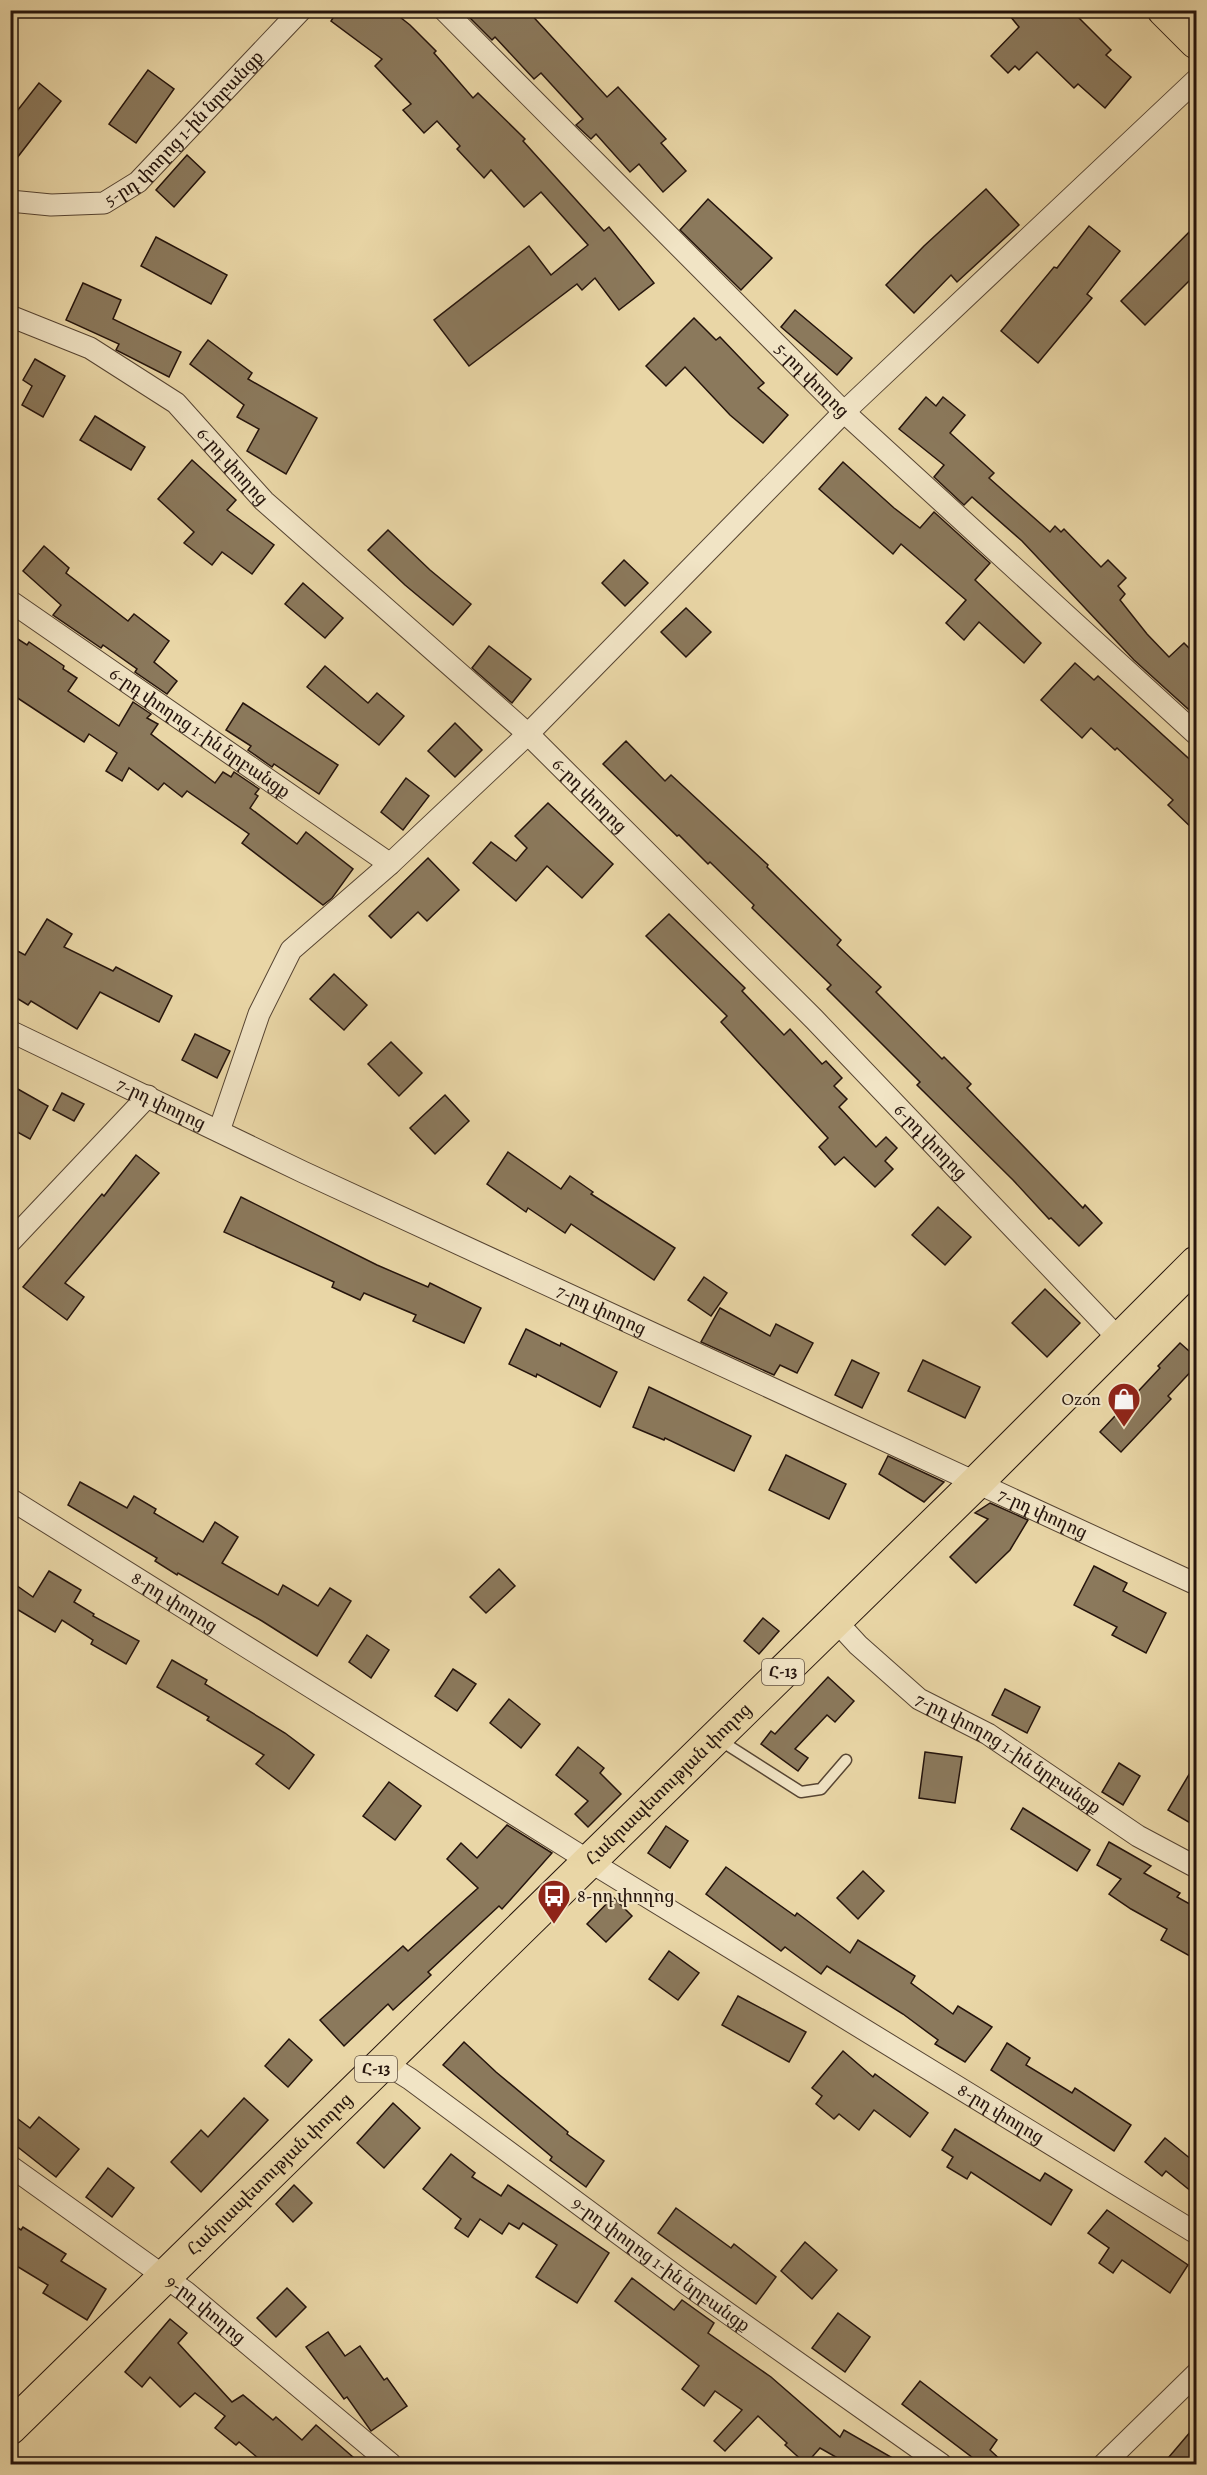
<svg xmlns="http://www.w3.org/2000/svg" width="1207" height="2475" viewBox="0 0 1207 2475" font-family="Alegreya,'Noto Serif Armenian',serif">
<style>
.building{fill:#8b795c;stroke:#25140c;stroke-width:1.5}
.lines{fill:none;stroke-linecap:round;stroke-linejoin:round}
.service-casing{stroke:#564432;stroke-width:13}
.minor-casing{stroke:#564432;stroke-width:23}
.primary-casing{stroke:#25140c;stroke-width:35}
.service{stroke:#f1e4c5;stroke-width:10}
.minor{stroke:#f1e4c5;stroke-width:21}
.primary{stroke:#e9d6a6;stroke-width:33}
.labels{text-anchor:middle;dominant-baseline:central;stroke-width:4.5;stroke-linejoin:round;paint-order:stroke}
.shield{fill:#f1e4c5;stroke:#625244;stroke-width:1.5}
.shield-label{font-size:16px;font-weight:bold;fill:#25140c}
.street-label{font-size:18px;fill:#25140c;stroke:#f1e4c5}
.poi-label{font-size:18px;fill:#25140c;stroke:#f1e4c5;text-anchor:end}
</style>
<rect width="100%" height="100%" fill="#e9d6a6"/>
<filter id="stains"><feTurbulence type="fractalNoise" baseFrequency=".00333" numOctaves="4"/><feColorMatrix values="0 0 0 0 .2 0 0 0 0 .09 0 0 0 0 .02 0 0 0 .5 -.17"/></filter>
<radialGradient id="worn" r=".72"><stop offset=".6" stop-color="#630" stop-opacity="0"/><stop offset="1" stop-color="#630" stop-opacity=".3"/></radialGradient>
<g class="building">
<path d="M 338,10 L 391,10 L 410,25 L 436,51 L 434,53 L 473,98 L 478,93 L 525,139 L 523,141 L 604,231 L 609,227 L 654,283 L 619,310 L 595,278 L 582,290 L 577,284 L 469,366 L 434,320 L 529,246 L 551,275 L 588,245 L 541,192 L 524,207 L 491,170 L 484,178 L 457,149 L 460,146 L 437,121 L 424,133 L 403,110 L 411,104 L 375,66 L 382,59 L 331,21 Z"/>
<path d="M 462,10 L 527,10 L 607,97 L 618,87 L 666,139 L 661,143 L 686,171 L 663,192 L 639,164 L 630,172 L 596,134 L 591,139 L 576,125 L 583,119 L 541,73 L 534,79 L 495,37 L 492,40 Z"/>
<path d="M 1005,10 L 1071,10 L 1111,50 L 1106,55 L 1131,77 L 1105,108 L 1078,84 L 1074,88 L 1037,52 L 1019,70 L 1015,66 L 1008,73 L 991,56 L 1019,27 Z"/>
<path d="M 148,70 L 174,89 L 136,143 L 109,124 Z"/>
<path d="M 39,83 L 61,101 L 10,167 L 10,120 Z"/>
<path d="M 187,155 L 205,172 L 174,207 L 156,190 Z"/>
<path d="M 986,189 L 1019,225 L 957,282 L 951,275 L 914,313 L 886,285 L 924,246 Z"/>
<path d="M 708,199 L 772,258 L 741,290 L 680,230 Z"/>
<path d="M 1197,224 L 1197,273 L 1145,325 L 1121,301 Z"/>
<path d="M 1089,226 L 1120,251 L 1087,294 L 1092,298 L 1038,363 L 1001,331 L 1054,267 L 1057,268 Z"/>
<path d="M 156,237 L 227,275 L 211,304 L 141,266 Z"/>
<path d="M 83,283 L 121,300 L 113,319 L 181,352 L 169,377 L 116,350 L 119,344 L 66,320 Z"/>
<path d="M 795,310 L 852,358 L 837,375 L 781,327 Z"/>
<path d="M 694,318 L 716,340 L 720,337 L 764,383 L 758,388 L 788,415 L 763,443 L 730,415 L 685,367 L 666,386 L 646,366 Z"/>
<path d="M 208,340 L 252,373 L 248,379 L 317,418 L 286,474 L 247,451 L 259,429 L 237,417 L 244,405 L 190,364 Z"/>
<path d="M 35,359 L 65,376 L 43,417 L 22,405 L 32,386 L 23,380 Z"/>
<path d="M 926,397 L 936,406 L 943,397 L 965,415 L 950,433 L 994,473 L 989,478 L 1050,532 L 1055,526 L 1061,532 L 1064,529 L 1101,567 L 1108,560 L 1126,578 L 1118,586 L 1125,594 L 1120,600 L 1147,634 L 1169,657 L 1184,643 L 1197,656 L 1197,717 L 1134,660 L 1022,541 L 972,497 L 964,505 L 934,477 L 944,465 L 899,429 Z"/>
<path d="M 95,416 L 145,447 L 131,470 L 80,440 Z"/>
<path d="M 192,460 L 236,500 L 227,510 L 274,545 L 252,574 L 222,552 L 212,565 L 184,543 L 194,532 L 158,499 Z"/>
<path d="M 843,462 L 894,508 L 920,528 L 934,512 L 990,563 L 975,580 L 1041,643 L 1024,663 L 979,622 L 964,640 L 946,623 L 966,600 L 901,544 L 893,554 L 819,489 Z"/>
<path d="M 388,530 L 430,570 L 471,604 L 453,625 L 405,585 L 368,550 Z"/>
<path d="M 44,546 L 69,568 L 66,573 L 128,621 L 134,614 L 169,641 L 154,662 L 177,681 L 167,694 L 135,672 L 137,669 L 103,645 L 101,648 L 53,615 L 61,605 L 23,571 Z"/>
<path d="M 624,560 L 648,583 L 625,606 L 602,583 Z"/>
<path d="M 303,583 L 343,618 L 325,638 L 285,604 Z"/>
<path d="M 686,608 L 711,632 L 686,657 L 661,632 Z"/>
<path d="M 10,634 L 27,645 L 29,642 L 64,666 L 63,669 L 77,678 L 68,691 L 119,726 L 133,702 L 151,714 L 147,718 L 158,724 L 151,734 L 215,783 L 223,772 L 231,777 L 234,772 L 259,789 L 255,794 L 258,796 L 250,808 L 297,844 L 306,832 L 353,869 L 332,898 L 323,905 L 242,843 L 249,834 L 187,791 L 182,797 L 164,783 L 158,790 L 129,768 L 122,781 L 106,771 L 117,753 L 89,734 L 84,742 L 10,693 Z"/>
<path d="M 489,646 L 531,679 L 512,703 L 472,668 Z"/>
<path d="M 1075,663 L 1094,680 L 1098,676 L 1197,766 L 1190,775 L 1197,782 L 1197,833 L 1168,805 L 1173,800 L 1117,748 L 1115,750 L 1091,728 L 1082,738 L 1041,700 Z"/>
<path d="M 325,666 L 368,703 L 377,693 L 404,716 L 379,745 L 307,687 Z"/>
<path d="M 243,703 L 338,765 L 319,794 L 274,764 L 272,767 L 248,750 L 251,746 L 226,730 Z"/>
<path d="M 455,723 L 482,750 L 455,777 L 428,751 Z"/>
<path d="M 626,741 L 665,781 L 671,775 L 768,865 L 767,867 L 841,940 L 837,945 L 881,987 L 876,992 L 942,1059 L 944,1057 L 971,1084 L 967,1088 L 1083,1208 L 1085,1205 L 1102,1223 L 1079,1246 L 1051,1218 L 1049,1219 L 1013,1180 L 917,1085 L 920,1082 L 827,989 L 831,985 L 752,908 L 754,905 L 710,862 L 708,864 L 679,835 L 677,836 L 603,764 Z"/>
<path d="M 406,778 L 429,796 L 403,830 L 381,812 Z"/>
<path d="M 548,803 L 613,864 L 582,898 L 547,866 L 516,901 L 473,863 L 491,842 L 516,861 L 527,848 L 515,836 Z"/>
<path d="M 428,858 L 459,890 L 427,921 L 418,912 L 391,938 L 369,916 Z"/>
<path d="M 669,914 L 745,988 L 742,991 L 784,1035 L 790,1029 L 822,1064 L 826,1061 L 842,1078 L 834,1086 L 847,1099 L 839,1107 L 876,1147 L 886,1137 L 897,1148 L 885,1161 L 893,1169 L 875,1187 L 844,1157 L 835,1165 L 819,1147 L 828,1138 L 721,1022 L 727,1016 L 646,936 Z"/>
<path d="M 47,919 L 72,934 L 64,947 L 113,971 L 116,967 L 172,996 L 159,1022 L 100,992 L 77,1029 L 31,1001 L 28,1005 L 10,994 L 10,947 L 25,955 Z"/>
<path d="M 334,974 L 367,1005 L 344,1030 L 310,999 Z"/>
<path d="M 195,1034 L 230,1051 L 217,1078 L 182,1060 Z"/>
<path d="M 391,1042 L 422,1073 L 399,1096 L 368,1064 Z"/>
<path d="M 16,1088 L 48,1106 L 30,1139 L 10,1128 L 10,1098 Z"/>
<path d="M 62,1093 L 84,1104 L 74,1121 L 53,1110 Z"/>
<path d="M 445,1095 L 469,1121 L 435,1154 L 410,1128 Z"/>
<path d="M 508,1152 L 561,1189 L 570,1176 L 593,1192 L 591,1194 L 675,1248 L 654,1280 L 571,1224 L 565,1233 L 528,1208 L 526,1212 L 487,1184 Z"/>
<path d="M 136,1155 L 159,1173 L 65,1283 L 84,1297 L 67,1320 L 23,1287 L 102,1194 L 104,1196 Z"/>
<path d="M 241,1197 L 377,1265 L 428,1287 L 430,1283 L 481,1308 L 464,1343 L 413,1321 L 416,1315 L 364,1293 L 360,1300 L 332,1287 L 334,1282 L 224,1232 Z"/>
<path d="M 938,1207 L 971,1237 L 945,1265 L 912,1235 Z"/>
<path d="M 704,1277 L 727,1293 L 711,1316 L 688,1300 Z"/>
<path d="M 1045,1289 L 1080,1323 L 1047,1357 L 1012,1323 Z"/>
<path d="M 720,1308 L 770,1336 L 776,1324 L 813,1343 L 797,1373 L 780,1365 L 774,1375 L 701,1342 Z"/>
<path d="M 526,1329 L 560,1346 L 561,1343 L 617,1372 L 600,1407 L 537,1374 L 536,1377 L 509,1364 Z"/>
<path d="M 1180,1343 L 1197,1358 L 1197,1365 L 1168,1396 L 1171,1399 L 1121,1452 L 1100,1432 L 1160,1368 L 1158,1366 Z"/>
<path d="M 852,1360 L 879,1373 L 862,1408 L 835,1395 Z"/>
<path d="M 923,1360 L 980,1387 L 965,1418 L 908,1391 Z"/>
<path d="M 649,1387 L 751,1436 L 734,1471 L 665,1438 L 664,1440 L 633,1427 Z"/>
<path d="M 786,1455 L 846,1484 L 829,1519 L 769,1490 Z"/>
<path d="M 888,1456 L 944,1482 L 924,1502 L 879,1474 Z"/>
<path d="M 80,1482 L 127,1508 L 134,1496 L 156,1509 L 154,1513 L 203,1542 L 215,1522 L 238,1537 L 222,1563 L 278,1595 L 283,1585 L 318,1606 L 330,1588 L 351,1601 L 317,1656 L 262,1621 L 178,1573 L 177,1575 L 155,1561 L 157,1558 L 68,1505 Z"/>
<path d="M 990,1503 L 1028,1520 L 1010,1550 L 976,1583 L 950,1557 L 988,1519 L 975,1513 Z"/>
<path d="M 1094,1566 L 1127,1583 L 1123,1591 L 1166,1613 L 1146,1653 L 1112,1635 L 1117,1627 L 1074,1605 Z"/>
<path d="M 499,1569 L 515,1586 L 486,1613 L 470,1597 Z"/>
<path d="M 49,1571 L 81,1590 L 74,1602 L 94,1614 L 93,1616 L 139,1641 L 126,1664 L 91,1644 L 93,1640 L 62,1620 L 55,1632 L 10,1605 L 10,1581 L 33,1597 Z"/>
<path d="M 763,1618 L 779,1631 L 759,1654 L 744,1641 Z"/>
<path d="M 367,1635 L 389,1650 L 371,1678 L 349,1662 Z"/>
<path d="M 172,1660 L 207,1680 L 205,1684 L 285,1733 L 314,1755 L 289,1789 L 256,1764 L 264,1755 L 207,1720 L 209,1717 L 157,1687 Z"/>
<path d="M 453,1669 L 476,1684 L 457,1711 L 435,1696 Z"/>
<path d="M 828,1677 L 854,1701 L 835,1722 L 827,1715 L 795,1749 L 808,1758 L 798,1771 L 761,1744 L 771,1731 L 775,1734 Z"/>
<path d="M 1005,1689 L 1040,1707 L 1027,1733 L 992,1715 Z"/>
<path d="M 509,1699 L 540,1724 L 521,1748 L 490,1723 Z"/>
<path d="M 578,1747 L 604,1768 L 600,1773 L 621,1794 L 588,1827 L 575,1814 L 588,1801 L 556,1775 Z"/>
<path d="M 925,1752 L 962,1757 L 955,1803 L 919,1798 Z"/>
<path d="M 1197,1761 L 1197,1827 L 1168,1810 Z"/>
<path d="M 1119,1763 L 1140,1776 L 1123,1805 L 1102,1792 Z"/>
<path d="M 389,1782 L 421,1806 L 395,1840 L 363,1816 Z"/>
<path d="M 1023,1808 L 1090,1850 L 1077,1871 L 1011,1829 Z"/>
<path d="M 507,1825 L 552,1853 L 502,1909 L 499,1906 L 428,1972 L 431,1975 L 393,2010 L 388,2004 L 344,2046 L 320,2020 L 403,1946 L 408,1951 L 478,1888 L 447,1859 L 461,1843 L 477,1858 Z"/>
<path d="M 666,1826 L 688,1841 L 670,1868 L 648,1853 Z"/>
<path d="M 1109,1842 L 1151,1866 L 1144,1873 L 1180,1893 L 1177,1897 L 1197,1908 L 1197,1960 L 1161,1940 L 1167,1929 L 1131,1909 L 1109,1894 L 1121,1879 L 1097,1865 Z"/>
<path d="M 726,1867 L 795,1916 L 797,1913 L 850,1953 L 858,1940 L 915,1976 L 911,1983 L 953,2014 L 958,2006 L 992,2027 L 965,2062 L 935,2044 L 938,2040 L 903,2014 L 827,1966 L 821,1974 L 785,1947 L 781,1951 L 706,1894 Z"/>
<path d="M 863,1871 L 884,1891 L 858,1919 L 837,1898 Z"/>
<path d="M 613,1897 L 632,1916 L 606,1942 L 587,1924 Z"/>
<path d="M 669,1951 L 699,1973 L 678,2000 L 649,1979 Z"/>
<path d="M 738,1996 L 806,2032 L 789,2062 L 722,2025 Z"/>
<path d="M 289,2039 L 312,2060 L 288,2087 L 265,2066 Z"/>
<path d="M 464,2042 L 496,2072 L 568,2132 L 567,2134 L 604,2161 L 586,2187 L 550,2160 L 552,2157 L 443,2065 Z"/>
<path d="M 1007,2043 L 1030,2058 L 1026,2065 L 1072,2093 L 1075,2088 L 1131,2125 L 1114,2151 L 991,2070 Z"/>
<path d="M 843,2051 L 873,2077 L 875,2074 L 928,2113 L 910,2137 L 874,2110 L 859,2130 L 839,2114 L 834,2119 L 816,2104 L 822,2096 L 812,2088 Z"/>
<path d="M 244,2098 L 268,2120 L 201,2192 L 171,2162 L 201,2130 L 208,2137 Z"/>
<path d="M 393,2103 L 420,2128 L 384,2168 L 357,2143 Z"/>
<path d="M 10,2113 L 30,2128 L 39,2117 L 79,2149 L 56,2177 L 10,2141 Z"/>
<path d="M 955,2129 L 1040,2181 L 1045,2173 L 1072,2190 L 1051,2225 L 971,2172 L 967,2179 L 947,2167 L 953,2157 L 942,2150 Z"/>
<path d="M 1165,2138 L 1197,2164 L 1197,2196 L 1166,2171 L 1162,2176 L 1145,2162 Z"/>
<path d="M 451,2154 L 475,2173 L 472,2177 L 501,2196 L 508,2185 L 609,2253 L 577,2303 L 536,2277 L 557,2245 L 523,2223 L 519,2229 L 509,2223 L 502,2234 L 480,2219 L 468,2237 L 455,2228 L 461,2219 L 423,2189 Z"/>
<path d="M 108,2168 L 134,2188 L 112,2217 L 86,2197 Z"/>
<path d="M 294,2185 L 312,2203 L 293,2222 L 276,2204 Z"/>
<path d="M 676,2208 L 731,2248 L 734,2244 L 776,2277 L 756,2304 L 658,2233 Z"/>
<path d="M 1107,2210 L 1188,2265 L 1170,2293 L 1122,2260 L 1113,2273 L 1099,2263 L 1109,2248 L 1088,2233 Z"/>
<path d="M 10,2223 L 21,2230 L 23,2227 L 66,2254 L 61,2261 L 106,2289 L 87,2320 L 43,2293 L 48,2285 L 10,2262 Z"/>
<path d="M 805,2242 L 837,2270 L 812,2299 L 781,2271 Z"/>
<path d="M 632,2278 L 674,2310 L 682,2300 L 714,2323 L 708,2333 L 771,2377 L 840,2437 L 844,2430 L 903,2464 L 848,2464 L 820,2448 L 806,2464 L 785,2445 L 787,2443 L 758,2416 L 725,2451 L 714,2441 L 742,2410 L 715,2391 L 704,2406 L 682,2389 L 699,2366 L 615,2301 Z"/>
<path d="M 287,2288 L 306,2307 L 276,2337 L 257,2318 Z"/>
<path d="M 838,2313 L 870,2337 L 845,2372 L 812,2348 Z"/>
<path d="M 170,2319 L 187,2333 L 178,2343 L 232,2402 L 243,2395 L 273,2420 L 276,2417 L 302,2440 L 316,2425 L 361,2464 L 265,2464 L 239,2442 L 236,2445 L 215,2428 L 225,2416 L 195,2393 L 180,2407 L 150,2377 L 142,2387 L 125,2372 Z"/>
<path d="M 328,2332 L 345,2356 L 360,2346 L 384,2380 L 387,2378 L 407,2406 L 371,2431 L 347,2397 L 344,2399 L 306,2347 Z"/>
<path d="M 920,2381 L 997,2440 L 990,2450 L 1005,2464 L 981,2464 L 902,2404 Z"/>
<path d="M 1197,2424 L 1197,2464 L 1163,2464 Z"/>
</g>
<g class="lines">
<g class="service-casing">
<path id="service" d="M 718,1739 L 801,1792 L 821,1789 L 846,1760"/>
</g>
<g class="minor-casing">
<g id="minor">
<path id="s1" d="M 444,10 L 844,412 L 1196,734"/>
<path id="s2" d="M 10,201 L 51,205 L 104,203 L 138,182 L 301,10"/>
<path id="s3" d="M 10,316 L 90,348 L 176,403 L 264,501 L 528,734 L 814,1019 L 1119,1339"/>
<path id="s4" d="M 10,601 L 390,864"/>
<path id="s5" d="M 10,1031 L 303,1172 L 1196,1584"/>
<path d="M 219,1131 L 259,1014 L 291,950 L 390,864 L 528,734 L 844,412 L 1196,80"/>
<path d="M 10,1242 L 148,1096"/>
<path id="s6" d="M 10,1499 L 589,1861 L 1196,2233"/>
<path id="s7" d="M 835,1620 L 858,1645 L 919,1699 L 988,1734 L 1138,1836 L 1196,1867"/>
<path id="s8" d="M 383,2062 L 410,2079 L 688,2285 L 941,2464"/>
<path id="s9" d="M 10,2166 L 186,2292 L 391,2464"/>
<path d="M 1104,2464 L 1196,2374"/>
</g>
</g>
<g class="primary-casing">
<g id="primary">
<path d="M 1164,10 L 1196,42"/>
<path id="s10" d="M 10,2428 L 977,1482 L 1196,1263"/>
</g>
</g>
<use href="#service" class="service"/>
<use href="#minor" class="minor"/>
<use href="#primary" class="primary"/>
</g>
<defs>
<g id="shop-pin" transform="scale(1.725)"><path d="M0 17L-7.5 6A9.5 9.5 0 1 1 7.5 6Z" fill="#8f2418" stroke="#f1e4c5"/><path d="M-5-2.5h2.3a2.7 3.5 0 0 1 5.4 0H5L5.5 6h-11ZM-1.5-2.5h3a1.5 2.3 0 0 0-3 0Z" fill="#fff"/></g>
<g id="bus-pin" transform="scale(1.725)"><path d="M0 17L-7.5 6A9.5 9.5 0 1 1 7.5 6Z" fill="#8f2418" stroke="#f1e4c5"/><path d="M-5-6H5V4H4V6H2V4H-2V6H-4V4H-5ZM-3.5-4V0h7V-4ZM-3.5 1.2v1.5H-2V1.2ZM2 1.2v1.5H3.5V1.2Z" fill="#fff"/></g>
</defs>
<g fill-rule="evenodd">
<use href="#shop-pin" x="1124" y="1399"/>
<use href="#bus-pin" x="554" y="1896"/>
</g>
<g class="labels">
<g class="shield">
<rect x="762" y="1659" width="42" height="26" rx="4.5"/>
<rect x="355" y="2056" width="42" height="26" rx="4.5"/>
</g>
<g class="shield-label">
<text x="783" y="1672">Հ-13</text>
<text x="376" y="2069">Հ-13</text>
</g>
<g class="street-label">
<text stroke="none"><textPath href="#s2" startOffset="204">5-րդ փողոց 1-ին նրբանցք</textPath></text>
<text stroke="none"><textPath href="#s1" startOffset="522">5-րդ փողոց</textPath></text>
<text stroke="none"><textPath href="#s3" startOffset="273">6-րդ փողոց</textPath></text>
<text stroke="none"><textPath href="#s4" startOffset="231">6-րդ փողոց 1-ին նրբանցք</textPath></text>
<text stroke="none"><textPath href="#s3" startOffset="759">6-րդ փողոց</textPath></text>
<text stroke="none"><textPath href="#s5" startOffset="168">7-րդ փողոց</textPath></text>
<text stroke="none"><textPath href="#s3" startOffset="1245">6-րդ փողոց</textPath></text>
<text stroke="none"><textPath href="#s5" startOffset="654">7-րդ փողոց</textPath></text>
<text stroke="none"><textPath href="#s5" startOffset="1140">7-րդ փողոց</textPath></text>
<text stroke="none"><textPath href="#s6" startOffset="194">8-րդ փողոց</textPath></text>
<text stroke="none"><textPath href="#s7" startOffset="220">7-րդ փողոց 1-ին նրբանցք</textPath></text>
<text stroke="none"><textPath href="#s10" startOffset="921">Հանրապետության փողոց</textPath></text>
<text stroke="none"><textPath href="#s6" startOffset="1166">8-րդ փողոց</textPath></text>
<text stroke="none"><textPath href="#s10" startOffset="363">Հանրապետության փողոց</textPath></text>
<text stroke="none"><textPath href="#s8" startOffset="344">9-րդ փողոց 1-ին նրբանցք</textPath></text>
<text stroke="none"><textPath href="#s9" startOffset="243">9-րդ փողոց</textPath></text>
</g>
<g class="poi-label">
<text x="1101" y="1399">Ozon</text>
<text x="577" y="1896" text-anchor="start">8-րդ փողոց</text>
</g>
</g>
<rect width="1207" height="2475" fill="none" stroke="#e9d6a6" stroke-width="36"/>
<rect x="12" y="12" width="1183" height="2451" fill="none" stroke="#25140c" stroke-width="3"/>
<rect x="18" y="18" width="1171" height="2439" fill="none" stroke="#25140c" stroke-width="1.5"/>
<rect width="100%" height="100%" filter="url(#stains)"/>
<rect width="100%" height="100%" fill="url(#worn)"/>
</svg>
